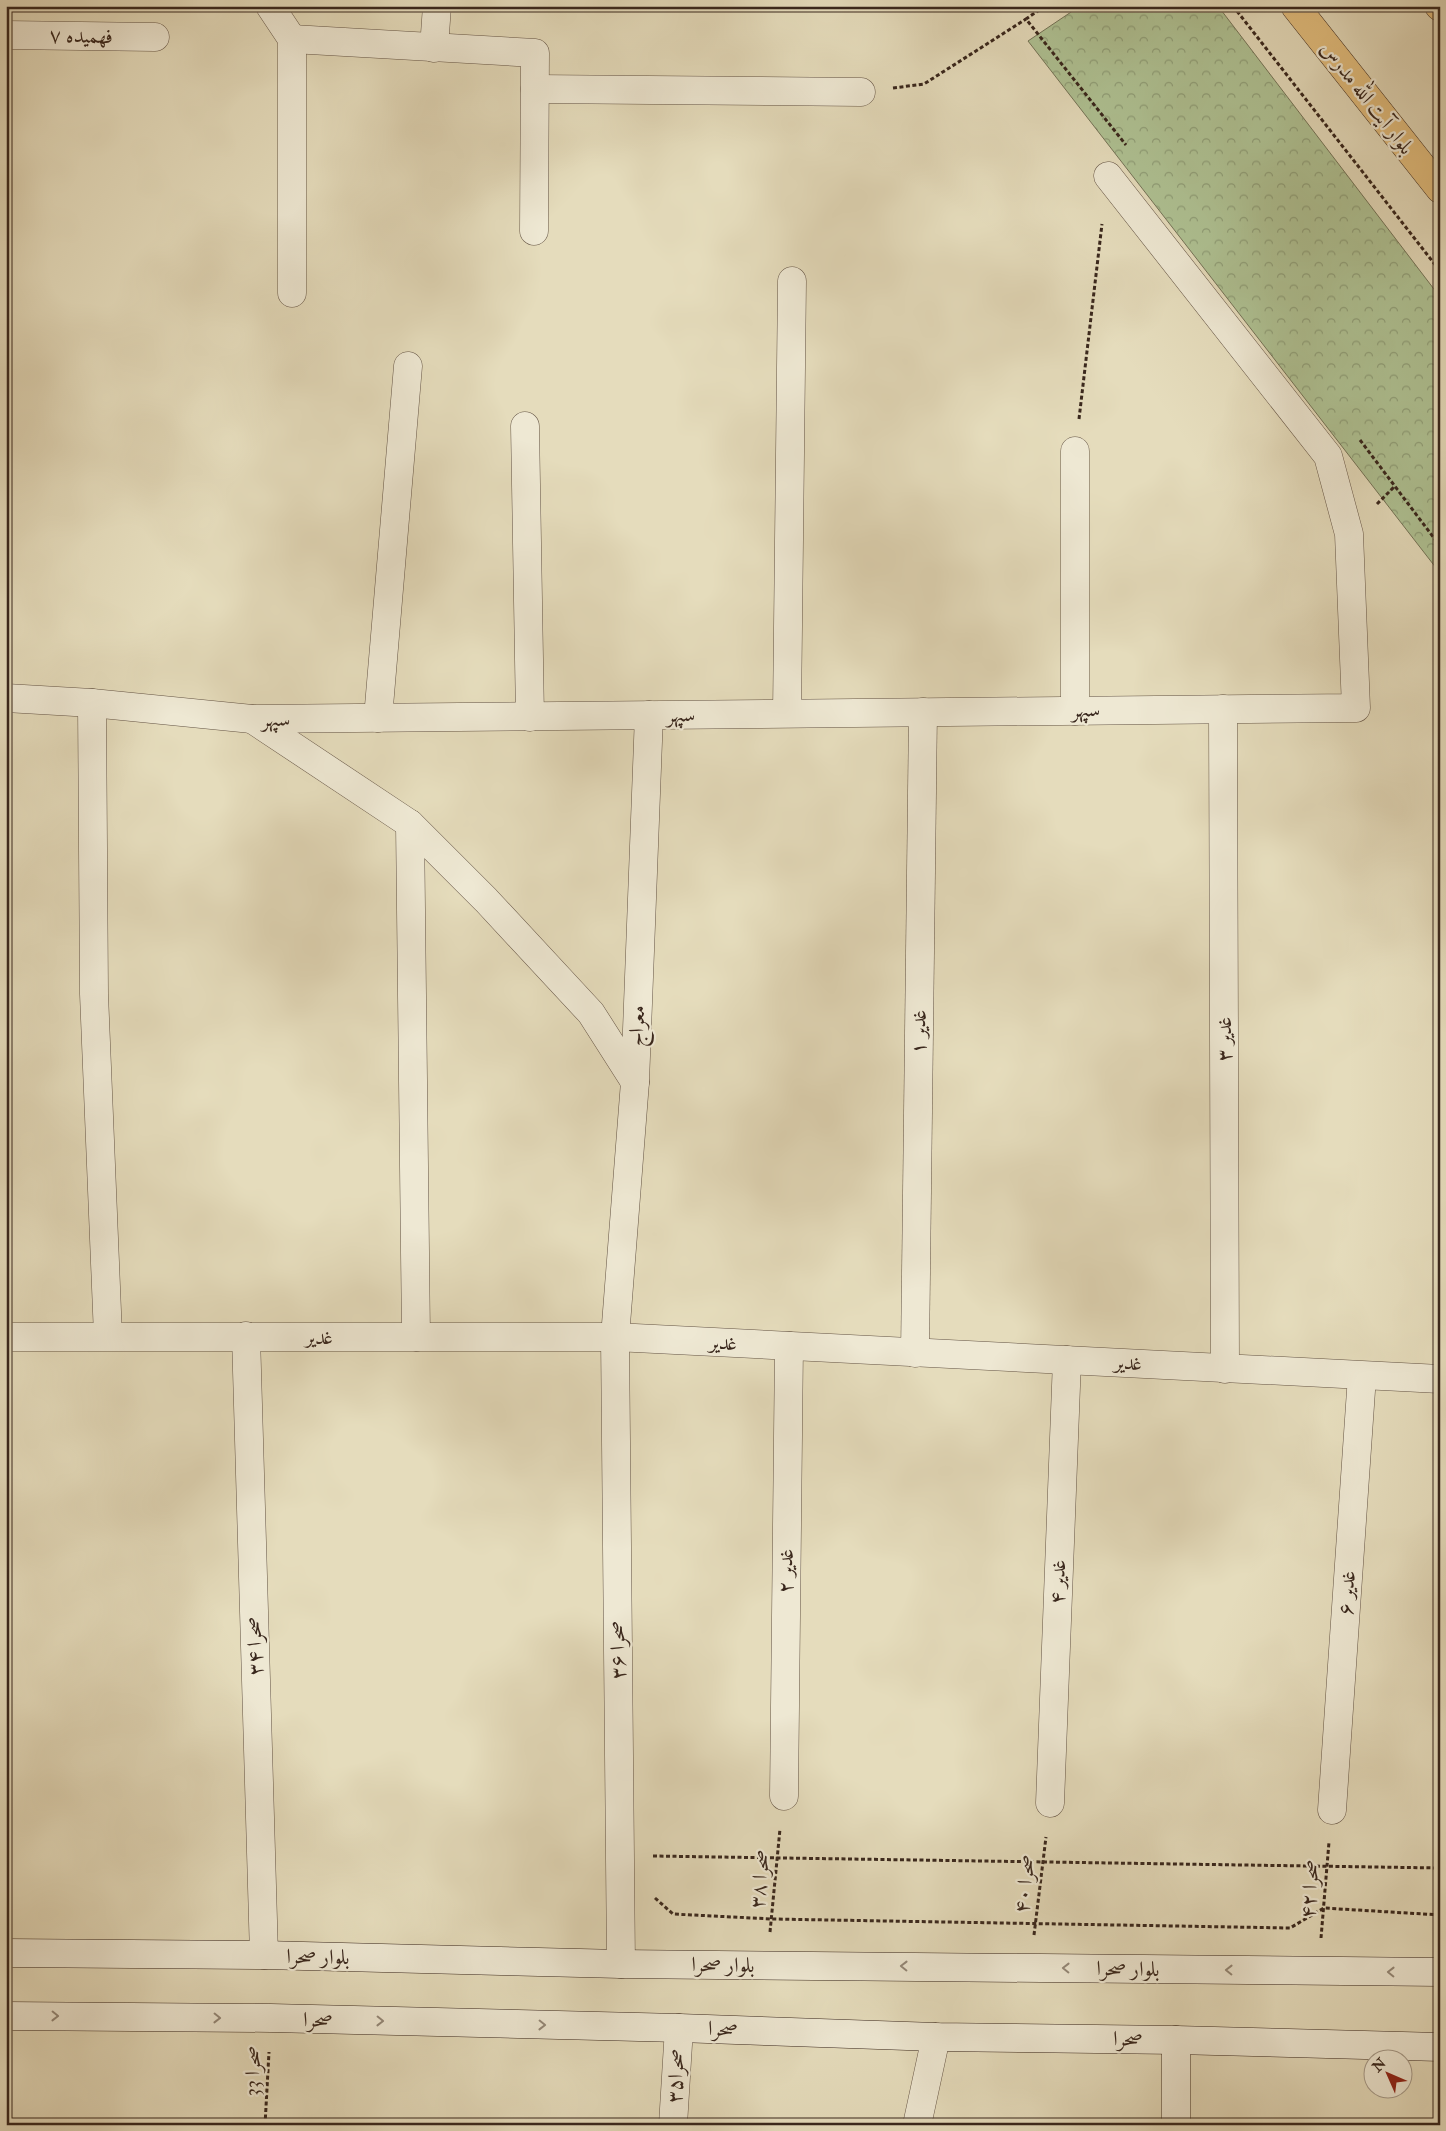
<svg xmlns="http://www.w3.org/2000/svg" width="1446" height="2131" viewBox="0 0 1446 2131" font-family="'IM FELL Double Pica',Amiri,serif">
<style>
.forest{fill:url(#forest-crowns);stroke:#747458}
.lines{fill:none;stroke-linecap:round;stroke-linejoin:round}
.street-casing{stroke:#645445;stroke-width:29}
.secondary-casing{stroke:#39271d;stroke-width:29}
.primary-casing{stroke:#39271d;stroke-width:29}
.path{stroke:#39271d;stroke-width:3;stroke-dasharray:4 2.5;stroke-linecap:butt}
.street{stroke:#eee8d3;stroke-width:28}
.secondary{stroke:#eee8d3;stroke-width:28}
.primary{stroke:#e2be7e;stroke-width:28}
.oneway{stroke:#948878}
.labels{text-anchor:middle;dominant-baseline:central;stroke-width:4.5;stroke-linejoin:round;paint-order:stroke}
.street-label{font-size:21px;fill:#39271d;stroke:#eee8d3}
</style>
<defs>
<pattern id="forest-crowns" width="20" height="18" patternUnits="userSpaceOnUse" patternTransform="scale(1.25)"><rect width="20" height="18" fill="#afc294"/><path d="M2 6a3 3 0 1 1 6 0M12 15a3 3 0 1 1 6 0" fill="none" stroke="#8f9e78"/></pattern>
</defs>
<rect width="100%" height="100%" fill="#e5dcbc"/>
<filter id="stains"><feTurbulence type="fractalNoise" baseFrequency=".004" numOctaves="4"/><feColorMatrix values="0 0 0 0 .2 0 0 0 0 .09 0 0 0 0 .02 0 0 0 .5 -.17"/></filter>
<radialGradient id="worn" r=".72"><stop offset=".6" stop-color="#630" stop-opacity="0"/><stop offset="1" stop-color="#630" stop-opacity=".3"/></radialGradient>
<path class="forest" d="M 1080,6 L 1218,6 L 1440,297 L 1440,573 L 1028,41 Z"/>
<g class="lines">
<g class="street-casing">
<g id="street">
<path d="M 270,6 L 292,39 L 292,293"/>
<path d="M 6,35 L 155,37"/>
<path d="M 292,39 L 535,53 L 534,231"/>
<path d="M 434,48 L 437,6"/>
<path d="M 535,89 L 861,92"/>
<path d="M 525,426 L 530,717"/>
<path d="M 1075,451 L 1075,711"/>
<path d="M 6,698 L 92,703 L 252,719 L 1356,708 L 1349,534 L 1328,456 L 1108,176"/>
<path d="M 92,703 L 94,994 L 108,1336"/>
<path d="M 1223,709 L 1225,1369"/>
<path d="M 787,713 L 792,281"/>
<path d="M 378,718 L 408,366"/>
<path d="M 252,719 L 410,824 L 486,900 L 591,1013 L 635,1082"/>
<path d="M 410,824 L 416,1337"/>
<path d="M 246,1336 L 264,1955"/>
<path d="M 6,1337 L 615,1337 L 1440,1379"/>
<path d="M 915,1353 L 923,712"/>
<path d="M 784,1796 L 789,1346"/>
<path d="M 1050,1803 L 1067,1360"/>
<path d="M 1332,1810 L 1362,1376"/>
<path d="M 621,1964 L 615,1337 L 635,1082 L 649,715"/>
<path d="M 673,2125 L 679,2028"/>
<path d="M 917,2125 L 936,2037"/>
</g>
</g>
<g class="secondary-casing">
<g id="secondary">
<path d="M 6,1953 L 264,1955 L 621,1964 L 1440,1972"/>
<path d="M 6,2016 L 271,2018 L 679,2028 L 936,2037 L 1176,2040 L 1440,2047"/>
<path d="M 1176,2040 L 1176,2125"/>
</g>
</g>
<g class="primary-casing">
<g id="primary">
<path d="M 1295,6 L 1440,189"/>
<path d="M 1439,6 L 1440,7"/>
</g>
</g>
<g class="path">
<path d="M 1045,6 L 1026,19 L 1126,145"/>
<path d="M 1233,6 L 1440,271"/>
<path d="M 893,88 L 924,84 L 1026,19"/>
<path d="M 1079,419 L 1102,224"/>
<path d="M 1360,440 L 1440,546"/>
<path d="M 1377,504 L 1395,486"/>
<path d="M 653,1856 L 1440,1868"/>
<path d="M 655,1898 L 673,1914 L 772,1919 L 1290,1928 L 1324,1908 L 1440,1915"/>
<path d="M 770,1932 L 780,1829"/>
<path d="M 1034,1935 L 1046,1837"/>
<path d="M 1321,1938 L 1329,1842"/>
<path d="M 265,2125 L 269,2052"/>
</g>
<use href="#street" class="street"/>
<use href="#secondary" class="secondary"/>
<use href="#primary" class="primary"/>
</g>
<defs><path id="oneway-chevron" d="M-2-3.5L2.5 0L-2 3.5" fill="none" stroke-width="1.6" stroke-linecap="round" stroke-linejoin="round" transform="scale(1.25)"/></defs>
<g class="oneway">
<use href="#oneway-chevron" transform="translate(904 1966) rotate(-179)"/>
<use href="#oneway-chevron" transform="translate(1066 1968) rotate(-179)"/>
<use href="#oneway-chevron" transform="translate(1229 1970) rotate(-179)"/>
<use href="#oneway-chevron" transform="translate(1391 1972) rotate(-179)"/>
<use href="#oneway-chevron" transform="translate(55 2016) rotate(1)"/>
<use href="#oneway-chevron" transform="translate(217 2018) rotate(1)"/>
<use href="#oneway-chevron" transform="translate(380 2021) rotate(1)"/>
<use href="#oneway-chevron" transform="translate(542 2025) rotate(1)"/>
</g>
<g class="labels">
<g class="street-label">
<text transform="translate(81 36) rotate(1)">فهمیده ۷</text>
<text transform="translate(1367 98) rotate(52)">بلوار آیت الله مدرس</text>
<text transform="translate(1086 710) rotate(-1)">سپهر</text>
<text transform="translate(681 715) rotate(-1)">سپهر</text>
<text x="276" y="719">سپهر</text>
<text transform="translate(637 1026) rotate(-88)">معراج</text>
<text transform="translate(919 1032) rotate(-89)">غدیر ۱</text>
<text transform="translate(1224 1039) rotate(-90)">غدیر ۳</text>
<text x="319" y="1337">غدیر</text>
<text transform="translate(723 1343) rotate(3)">غدیر</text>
<text transform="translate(1128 1363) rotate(3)">غدیر</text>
<text transform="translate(786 1571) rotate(-89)">غدیر ۲</text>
<text transform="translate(1058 1582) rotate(-88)">غدیر ۴</text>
<text transform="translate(1347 1593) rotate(-86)">غدیر ۶</text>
<text transform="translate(255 1646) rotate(-92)">صحرا ۳۴</text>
<text transform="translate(618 1650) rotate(-91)">صحرا ۳۶</text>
<text transform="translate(760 1879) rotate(-84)">صحرا ۳۸</text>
<text transform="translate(1025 1884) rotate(-83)">صحرا ۴۰</text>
<text transform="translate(1310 1889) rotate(-85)">صحرا ۴۲</text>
<text transform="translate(318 1957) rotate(1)">بلوار صحرا</text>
<text transform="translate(723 1965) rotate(1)">بلوار صحرا</text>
<text transform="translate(1128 1969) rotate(1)">بلوار صحرا</text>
<text transform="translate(318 2020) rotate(1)">صحرا</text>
<text transform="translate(723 2029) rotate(2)">صحرا</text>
<text transform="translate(1128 2039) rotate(1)">صحرا</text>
<text transform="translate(253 2071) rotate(-87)">صحرا 33</text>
<text transform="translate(676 2076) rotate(-87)">صحرا۳۵</text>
</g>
</g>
<rect width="1446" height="2131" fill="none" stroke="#e5dcbc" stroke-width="25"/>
<rect x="8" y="8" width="1431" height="2116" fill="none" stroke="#39271d" stroke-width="2.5"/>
<rect x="12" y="12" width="1421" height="2106" fill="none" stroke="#39271d"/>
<g transform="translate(1388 2074) rotate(315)"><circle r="24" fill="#eee8d3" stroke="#a69b8a"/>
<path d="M0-4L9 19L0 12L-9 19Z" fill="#8f2418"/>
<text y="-8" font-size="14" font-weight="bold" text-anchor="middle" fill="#39271d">N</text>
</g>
<rect width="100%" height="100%" filter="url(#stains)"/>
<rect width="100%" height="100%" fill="url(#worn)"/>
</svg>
